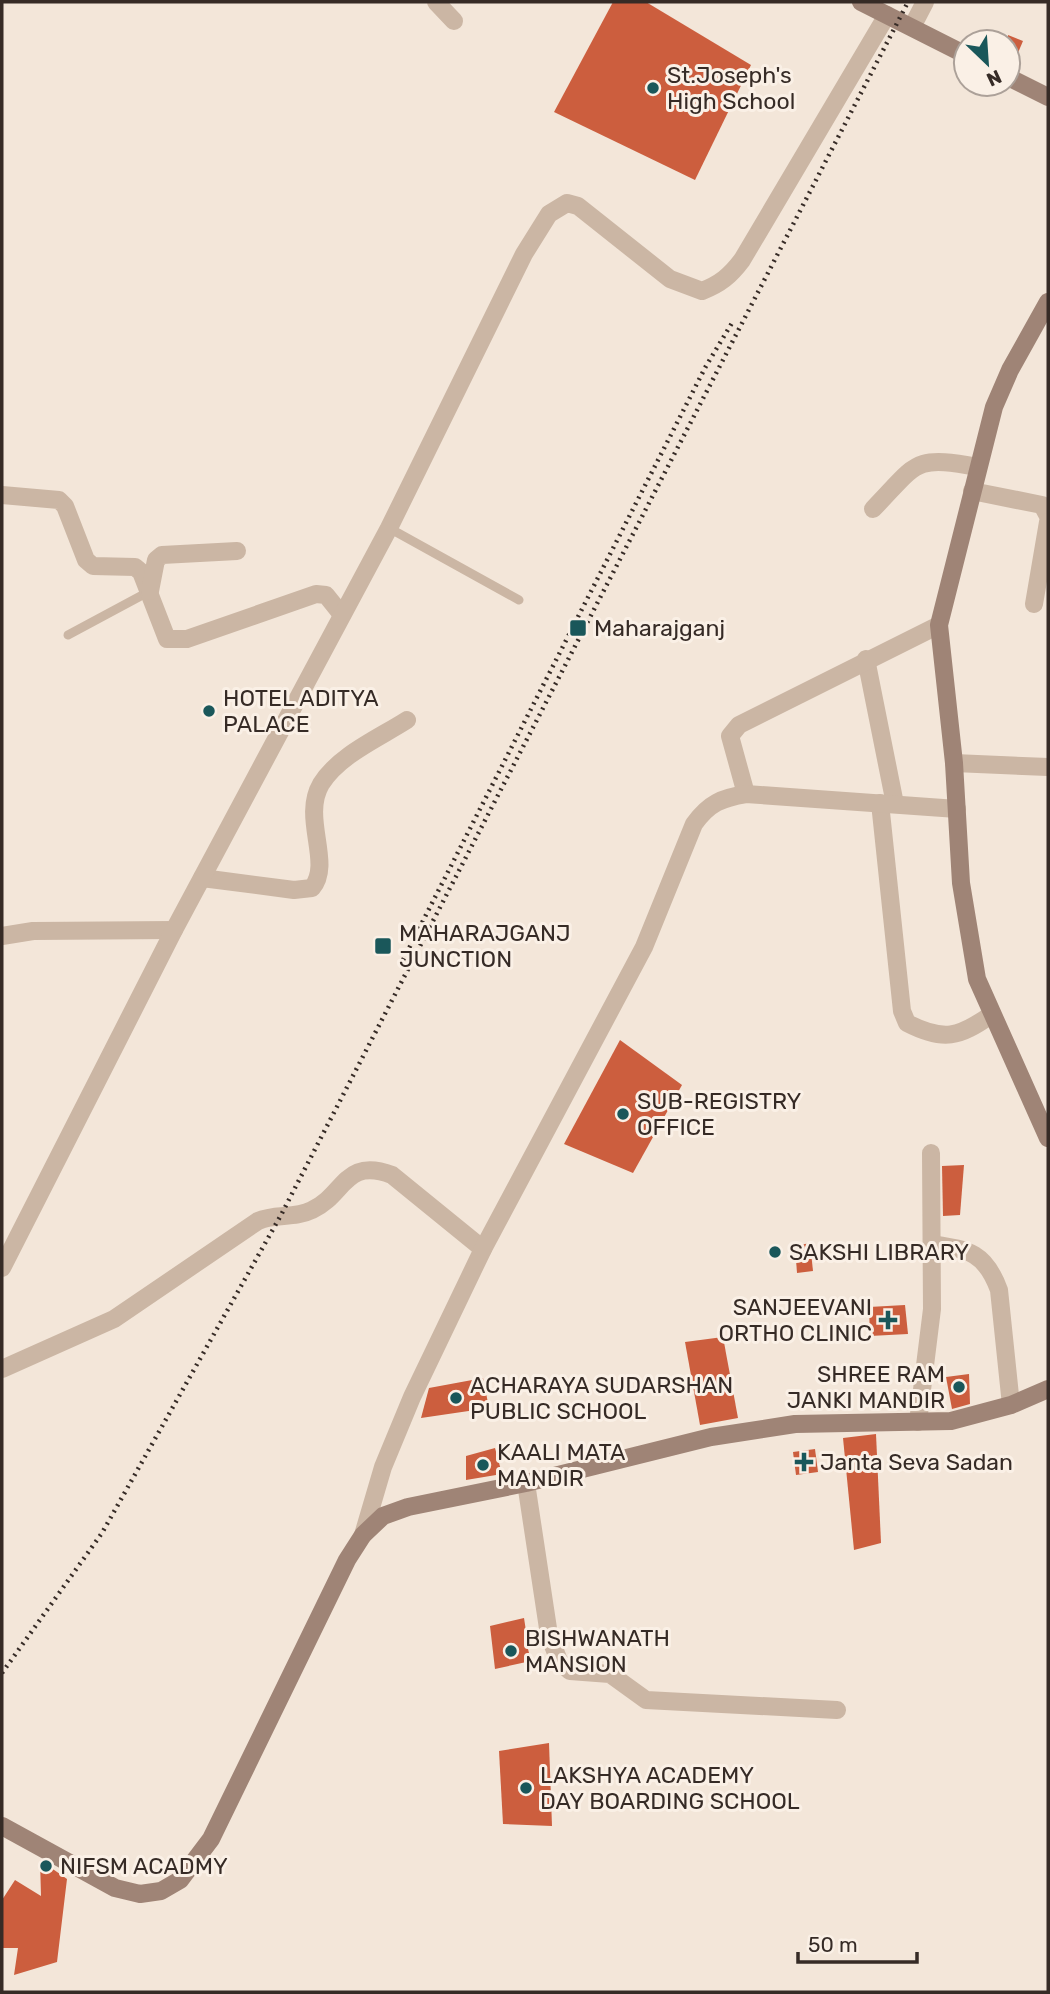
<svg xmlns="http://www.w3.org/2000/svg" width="1050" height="1994" viewBox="0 0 1050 1994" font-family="Rubik,sans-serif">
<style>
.building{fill:#cc5e3e}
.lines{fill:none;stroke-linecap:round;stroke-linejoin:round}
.lane{stroke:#cbb6a4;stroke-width:9}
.street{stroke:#cbb6a4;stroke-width:18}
.secondary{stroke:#9f8476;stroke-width:18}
.rail{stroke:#362b26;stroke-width:4.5;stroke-dasharray:2 5;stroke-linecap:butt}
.poi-dot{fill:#1a575a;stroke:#faf0e6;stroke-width:2.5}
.labels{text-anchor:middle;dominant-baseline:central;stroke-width:6;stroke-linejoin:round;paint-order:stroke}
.poi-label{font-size:23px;fill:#362b26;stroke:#faf0e6;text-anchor:start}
</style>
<rect width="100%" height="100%" fill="#f3e6d9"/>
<g class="building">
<path d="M 613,2 L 646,2 L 751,65 L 695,180 L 554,112 Z"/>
<path d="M 1008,35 L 1023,41 L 1012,67 L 1008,66 Z"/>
<path d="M 620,1040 L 682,1085 L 633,1173 L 564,1144 Z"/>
<path d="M 964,1165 L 960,1215 L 943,1216 L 942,1166 Z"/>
<path d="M 810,1243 L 813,1271 L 797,1273 L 795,1246 Z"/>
<path d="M 905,1305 L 908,1334 L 870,1336 L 869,1307 Z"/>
<path d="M 723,1337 L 738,1418 L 700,1425 L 685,1342 Z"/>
<path d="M 969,1374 L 970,1404 L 952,1409 L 946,1377 Z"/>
<path d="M 483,1378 L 489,1408 L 421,1418 L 429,1388 Z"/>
<path d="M 876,1434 L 881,1543 L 854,1550 L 843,1438 Z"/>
<path d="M 495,1448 L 502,1474 L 466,1480 L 466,1456 Z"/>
<path d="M 815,1449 L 818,1472 L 796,1475 L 793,1452 Z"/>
<path d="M 524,1618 L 526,1631 L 537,1634 L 539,1640 L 526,1641 L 531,1661 L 495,1669 L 490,1626 Z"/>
<path d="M 549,1743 L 552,1826 L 503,1824 L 499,1751 Z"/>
<path d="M 40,1860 L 67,1879 L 57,1962 L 14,1975 L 18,1948 L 2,1948 L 2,1900 L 15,1880 L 41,1896 Z"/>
</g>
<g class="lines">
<g class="lane">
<path d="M 389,528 L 519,600"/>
<path d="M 68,635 L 150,591"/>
</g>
<g class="street">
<path d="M 436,2 L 454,21"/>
<path d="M 912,27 L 925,2"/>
<path d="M 972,491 L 1042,505 L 1048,516"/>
<path d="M 2,495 L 59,500 L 65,506 L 86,560 L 93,566 L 135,567 L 141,572 L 167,639 L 187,639 L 316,594 L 326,595 L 342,615"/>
<path d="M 873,509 C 918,463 912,455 978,467"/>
<path d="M 150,591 L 156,560 L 162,555 L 237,551"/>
<path d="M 1034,604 L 1048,522"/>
<path d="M 866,659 L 895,804"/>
<path d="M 954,763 L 1048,767"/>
<path d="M 746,794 L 730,736 L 739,725 L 939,625"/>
<path d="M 880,803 L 902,1011 L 907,1023 C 944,1042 959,1037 991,1015"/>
<path d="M 202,878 L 294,890 L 312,888 C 333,863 301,818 321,784 C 339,755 379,738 407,720"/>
<path d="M 2,936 L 33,931 L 174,930"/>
<path d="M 932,1244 C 969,1250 985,1252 999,1290 L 1011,1405"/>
<path d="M 2,1268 L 174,930 L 389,528 L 524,254 L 549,214 L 567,203 L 578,206 L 670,279 L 702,291 C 720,284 730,276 742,260 L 887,15"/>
<path d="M 2,1369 L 114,1319 L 258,1221 C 275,1213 294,1219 312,1210 C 345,1195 344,1157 392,1175 L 483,1249"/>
<path d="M 918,1422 L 932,1309 L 931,1153"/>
<path d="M 526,1483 L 549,1635 L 559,1661 L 570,1671 L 610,1674 L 646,1700 L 837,1710"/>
<path d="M 363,1535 L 383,1467 L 412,1397 L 483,1249 L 644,947 L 694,824 C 709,803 722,798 746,794 L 957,809"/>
</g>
<g class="secondary">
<path d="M 861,2 L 966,55"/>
<path d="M 1008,77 L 1048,97"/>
<path d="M 1048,302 L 1010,370 L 994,407 L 939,625 L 954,763 L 961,883 L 977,979 L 1048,1138"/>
<path d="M 2,1826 L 115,1888 L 140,1894 L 161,1891 L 180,1880 L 211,1839 L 347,1560 L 363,1535 L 383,1516 L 408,1507 L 526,1483 L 711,1437 L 795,1424 L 951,1421 L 1011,1405 L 1048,1389"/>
</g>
<g class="rail">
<path d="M 403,960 L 706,366 L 732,323"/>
<path d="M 2,1673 L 102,1533 L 281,1215 L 908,2"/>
</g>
</g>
<g class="poi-dot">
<circle cx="653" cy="88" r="7"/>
<rect x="569" y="619" width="18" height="18" rx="3.5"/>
<circle cx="209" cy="711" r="7"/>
<rect x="374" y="937" width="18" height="18" rx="3.5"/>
<circle cx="623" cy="1114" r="7"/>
<circle cx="775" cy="1252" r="7"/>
<path d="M884.5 1309.5h7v7h7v7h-7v7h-7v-7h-7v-7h7z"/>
<circle cx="959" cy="1387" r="7"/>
<circle cx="456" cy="1398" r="7"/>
<path d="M800.5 1451.5h7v7h7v7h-7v7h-7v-7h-7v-7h7z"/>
<circle cx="483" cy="1465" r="7"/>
<circle cx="511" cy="1651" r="7"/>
<circle cx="526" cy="1788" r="7"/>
<circle cx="46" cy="1866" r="7"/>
</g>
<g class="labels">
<g class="poi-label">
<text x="667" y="75">St.Joseph's<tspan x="667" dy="26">High School</tspan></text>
<text x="594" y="628">Maharajganj</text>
<text x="223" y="698">HOTEL ADITYA<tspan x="223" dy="26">PALACE</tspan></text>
<text x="399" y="933">MAHARAJGANJ<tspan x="399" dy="26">JUNCTION</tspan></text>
<text x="637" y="1101">SUB-REGISTRY<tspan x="637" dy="26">OFFICE</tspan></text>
<text x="789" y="1252">SAKSHI LIBRARY</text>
<text x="872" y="1307" text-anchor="end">SANJEEVANI<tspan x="872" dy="26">ORTHO CLINIC</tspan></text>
<text x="945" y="1374" text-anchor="end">SHREE RAM<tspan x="945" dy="26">JANKI MANDIR</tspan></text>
<text x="470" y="1385">ACHARAYA SUDARSHAN<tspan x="470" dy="26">PUBLIC SCHOOL</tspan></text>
<text x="497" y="1452">KAALI MATA<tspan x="497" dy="26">MANDIR</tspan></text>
<text x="820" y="1462">Janta Seva Sadan</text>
<text x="525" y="1638">BISHWANATH<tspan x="525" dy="26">MANSION</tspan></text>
<text x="540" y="1775">LAKSHYA ACADEMY<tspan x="540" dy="26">DAY BOARDING SCHOOL</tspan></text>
<text x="60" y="1866">NIFSM ACADMY</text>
</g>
</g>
<rect width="1050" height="1994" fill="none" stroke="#362b26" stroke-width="7"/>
<g transform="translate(987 63) rotate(155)"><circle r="33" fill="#faf0e6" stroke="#aca199" stroke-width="2"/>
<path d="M0-5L12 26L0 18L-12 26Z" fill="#1a575a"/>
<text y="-10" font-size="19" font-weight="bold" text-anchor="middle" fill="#362b26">N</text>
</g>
<path d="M798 1952v10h119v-10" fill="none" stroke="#362b26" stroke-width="3.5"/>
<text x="808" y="1952" font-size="21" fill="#362b26" stroke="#faf0e6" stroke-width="5" paint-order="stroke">50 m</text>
</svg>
